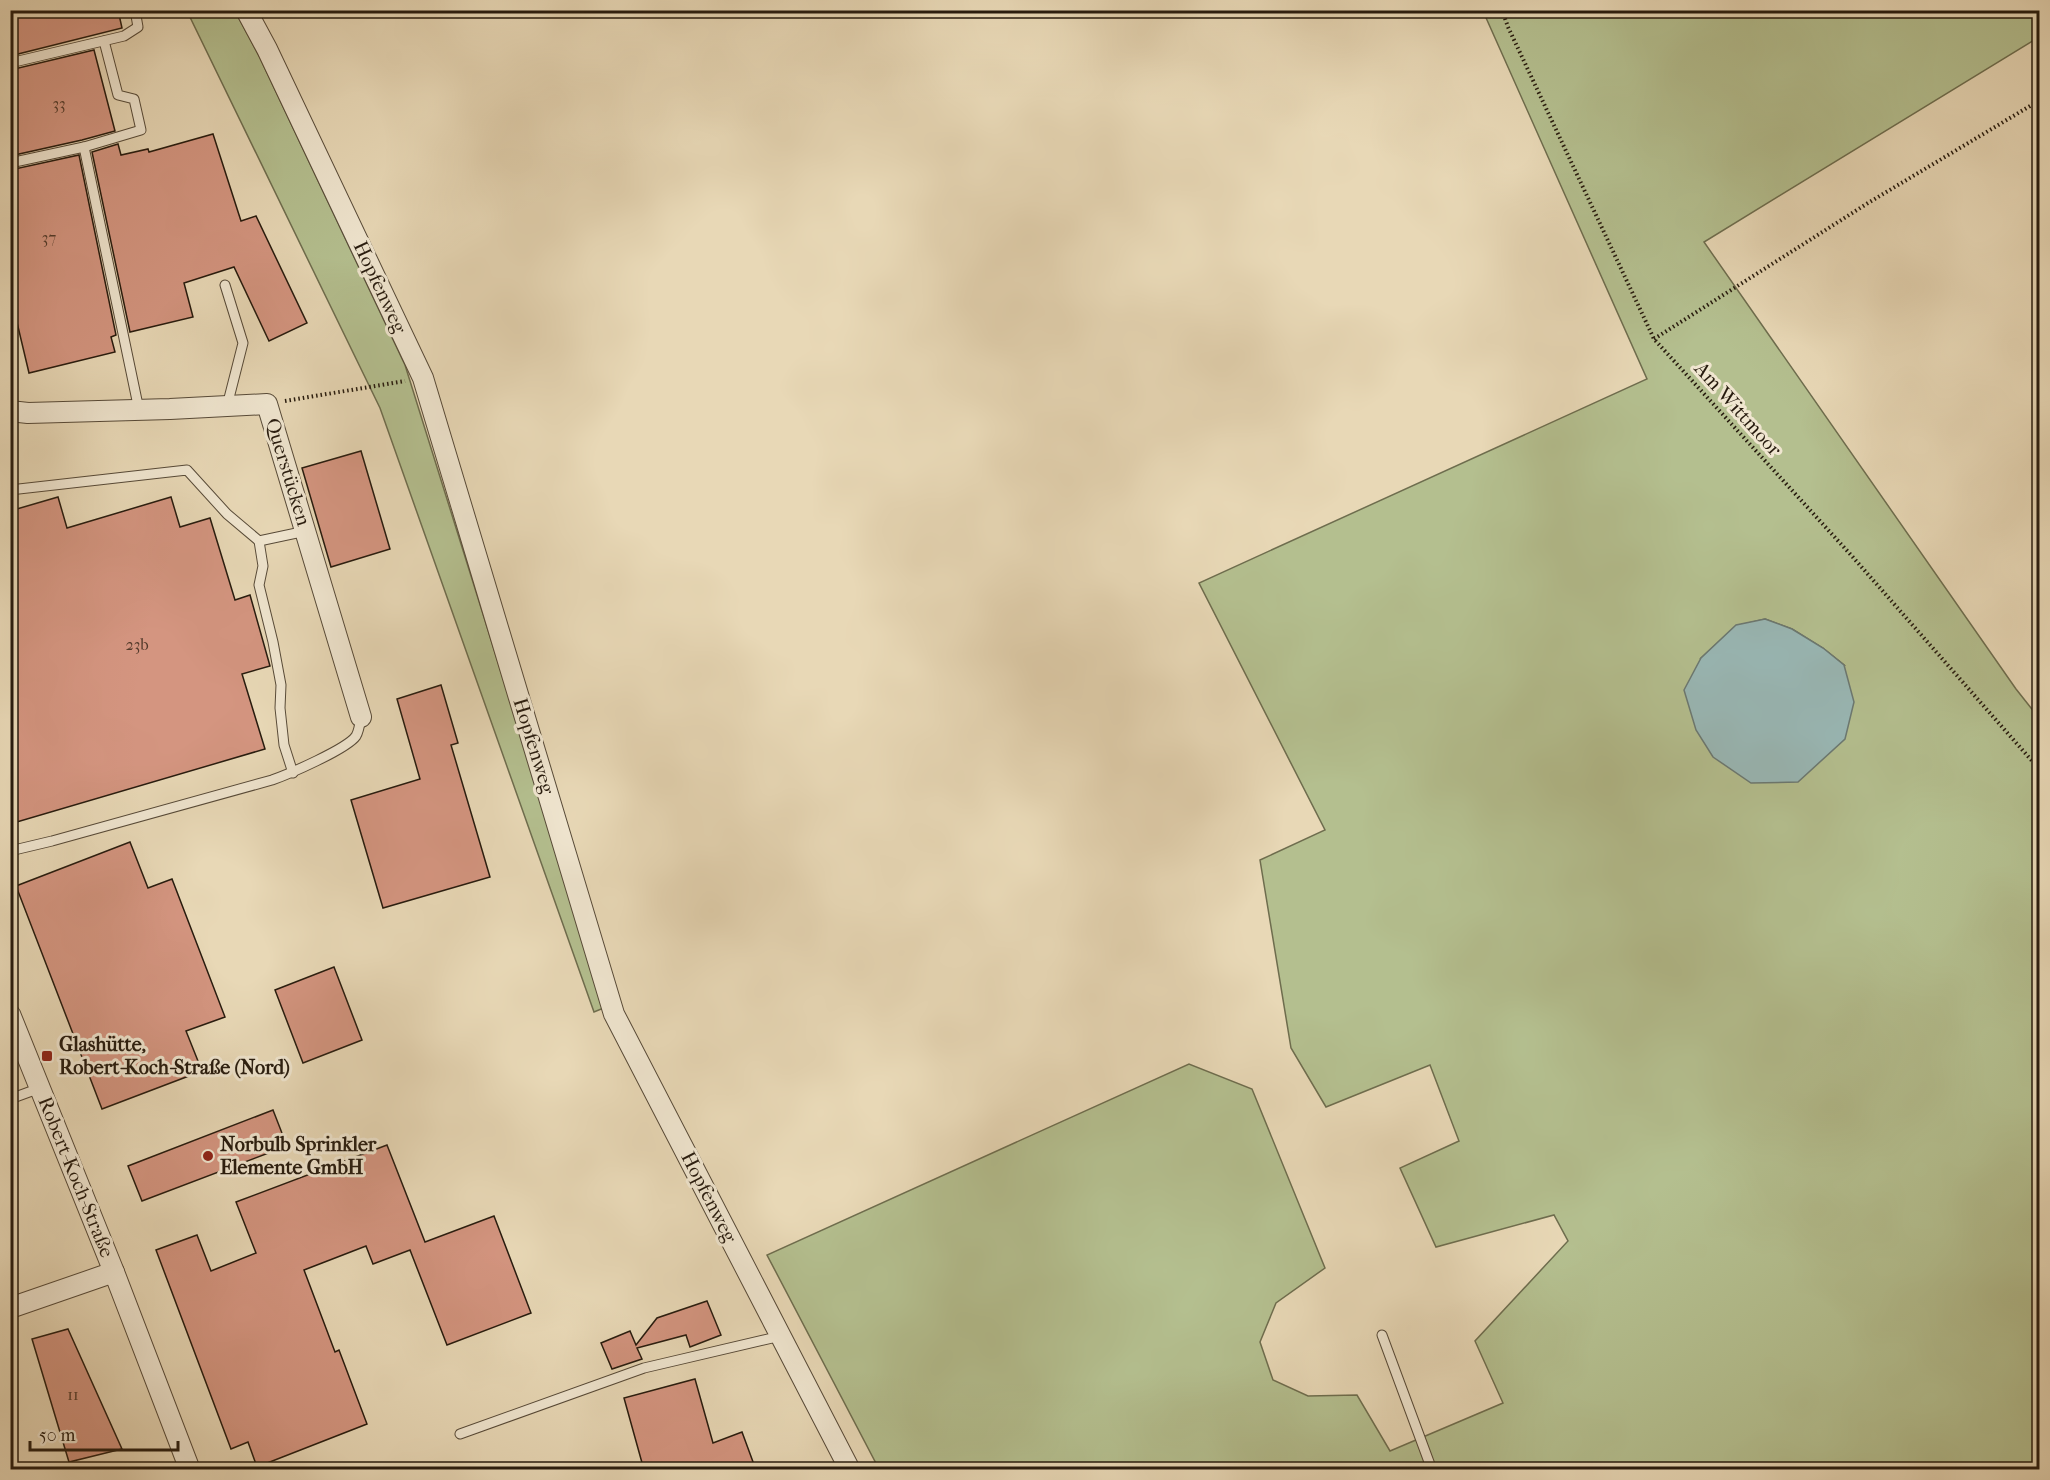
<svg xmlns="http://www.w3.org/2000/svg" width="2050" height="1480" viewBox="0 0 2050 1480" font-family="'IM FELL French Canon',serif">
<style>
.green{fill:#b4bf8f;stroke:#6e6d4e;stroke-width:1.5;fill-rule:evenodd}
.water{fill:#99b8b6;stroke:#6b7973;stroke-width:1.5}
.building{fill:#d49580;stroke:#271b0e;stroke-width:1.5}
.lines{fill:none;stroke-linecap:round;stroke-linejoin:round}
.lane-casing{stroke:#574a38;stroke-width:11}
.street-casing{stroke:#574a38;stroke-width:22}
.path{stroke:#271b0e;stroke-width:4;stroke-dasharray:1.5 3;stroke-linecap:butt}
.lane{stroke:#f0e6d0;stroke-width:9}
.street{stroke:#f0e6d0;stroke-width:20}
.poi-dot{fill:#8f2418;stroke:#f0e6d0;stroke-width:2}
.labels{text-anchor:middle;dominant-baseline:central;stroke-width:6;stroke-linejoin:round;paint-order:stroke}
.number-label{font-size:16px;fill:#523a2a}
.street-label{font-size:20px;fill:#271b0e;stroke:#f0e6d0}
.poi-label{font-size:20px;font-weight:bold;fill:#271b0e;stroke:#f0e6d0;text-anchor:start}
</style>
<rect width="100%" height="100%" fill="#e8d8b6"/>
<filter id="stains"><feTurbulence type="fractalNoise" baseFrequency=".00333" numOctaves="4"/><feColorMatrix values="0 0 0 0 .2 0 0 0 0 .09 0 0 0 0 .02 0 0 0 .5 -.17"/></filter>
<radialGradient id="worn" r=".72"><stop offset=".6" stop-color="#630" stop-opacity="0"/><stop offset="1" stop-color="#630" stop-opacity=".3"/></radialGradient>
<g class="green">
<path d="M 187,11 L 235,11 L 260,58 L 405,365 L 606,1007 L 594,1012 L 380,408 Z"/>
<path d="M 1483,11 L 2039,11 L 2039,37 L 1704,242 L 2016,689 L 2039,718 L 2039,1469 L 879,1469 L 767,1255 L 1189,1064 L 1252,1089 L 1325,1268 L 1276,1303 L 1260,1342 L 1273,1380 L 1308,1396 L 1357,1395 L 1390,1451 L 1503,1403 L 1475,1341 L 1568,1241 L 1554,1215 L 1436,1247 L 1400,1168 L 1459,1141 L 1430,1065 L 1326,1107 L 1291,1048 L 1260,860 L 1325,830 L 1199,583 L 1647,379 ZM 1765,619 L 1792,629 L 1823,648 L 1844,665 L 1701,658 L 1736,626 Z"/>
</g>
<path class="water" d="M 1765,619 L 1792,629 L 1823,648 L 1844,665 L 1854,702 L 1845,739 L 1798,782 L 1751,783 L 1713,757 L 1696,730 L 1684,690 L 1701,658 L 1736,625 Z"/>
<g class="building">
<path d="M 10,10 L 118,10 L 122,28 L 10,56 Z"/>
<path d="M 94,50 L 115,131 L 82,140 L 10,156 L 10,70 Z"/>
<path d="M 213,134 L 241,221 L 256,216 L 307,323 L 269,341 L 234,267 L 184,283 L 193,317 L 130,332 L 92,152 L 118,144 L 121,155 L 148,149 L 149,152 Z"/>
<path d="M 79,155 L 116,335 L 111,337 L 115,352 L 29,373 L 10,293 L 10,170 Z"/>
<path d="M 361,451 L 390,549 L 331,567 L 302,468 Z"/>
<path d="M 58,497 L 67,528 L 171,497 L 180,527 L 210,518 L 235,600 L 250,595 L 270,666 L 242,674 L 265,749 L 10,824 L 10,511 Z"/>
<path d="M 441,685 L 458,743 L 451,745 L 490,877 L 383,908 L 351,800 L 420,779 L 397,699 Z"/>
<path d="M 130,842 L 148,888 L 172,879 L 225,1017 L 186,1031 L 202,1071 L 102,1109 L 16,886 Z"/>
<path d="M 334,967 L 362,1040 L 303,1063 L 275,990 Z"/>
<path d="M 273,1110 L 287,1146 L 142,1201 L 128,1166 Z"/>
<path d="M 387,1145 L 425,1242 L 494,1216 L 531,1313 L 447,1345 L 410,1250 L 373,1264 L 366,1246 L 304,1270 L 335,1352 L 339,1350 L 367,1424 L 257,1467 L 248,1442 L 231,1449 L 156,1250 L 197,1235 L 211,1271 L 256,1253 L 236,1202 Z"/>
<path d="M 707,1301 L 721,1335 L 690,1347 L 686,1335 L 637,1348 L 642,1359 L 612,1369 L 601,1343 L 630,1331 L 636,1345 L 657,1318 Z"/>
<path d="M 68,1329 L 122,1449 L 69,1462 L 32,1339 Z"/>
<path d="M 695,1379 L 713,1443 L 742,1432 L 756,1470 L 644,1470 L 624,1398 Z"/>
</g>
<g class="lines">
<g class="lane-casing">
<g id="lane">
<path d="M 10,63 L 124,36 L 138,27 L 135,10"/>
<path d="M 84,147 L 141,130 L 134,99 L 118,95 L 104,41"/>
<path d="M 10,163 L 84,147 L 139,410"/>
<path d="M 225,285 L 243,343 L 227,406"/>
<path d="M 10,490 L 187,470 L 227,514 L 259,541 L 306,531"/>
<path d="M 259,541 L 263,566 L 259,585 L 273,642 L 281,685 L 280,708 L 284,745 L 293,773"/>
<path d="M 10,851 L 52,841 L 272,780 C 289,774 347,749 356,736 C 359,731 360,723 361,717"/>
<path d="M 10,1099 L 40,1088"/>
<path d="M 1382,1335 L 1432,1470"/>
<path d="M 460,1434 L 644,1368 L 781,1336"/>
</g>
</g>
<g class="street-casing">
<g id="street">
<path d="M 246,10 L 267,49 L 423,378 L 614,1014 L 850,1470"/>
<path d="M 10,411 L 28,413 L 170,409 L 267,404 L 361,717"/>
<path d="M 10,1014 L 114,1272 L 190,1470"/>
<path d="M 10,1308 L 114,1272"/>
</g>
</g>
<g class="path">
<path d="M 1502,10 L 1508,27 L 1654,339 L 1851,555 L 2040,770"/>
<path d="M 1654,339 L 1868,203 L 2040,100"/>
<path d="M 285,401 L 405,381"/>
</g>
<use href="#lane" class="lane"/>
<use href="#street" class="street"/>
</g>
<g class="poi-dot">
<rect x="41" y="1050" width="12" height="12" rx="3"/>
<circle cx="208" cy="1156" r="6"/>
</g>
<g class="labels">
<g class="number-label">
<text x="59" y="103">33</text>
<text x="49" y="237">37</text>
<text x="137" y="644">23b</text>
<text x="73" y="1394">11</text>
</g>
<g class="street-label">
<text transform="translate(380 287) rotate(65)">Hopfenweg</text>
<text transform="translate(1738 409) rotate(48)">Am Wittmoor</text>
<text transform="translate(288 472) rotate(73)">Querstücken</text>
<text transform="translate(534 746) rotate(73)">Hopfenweg</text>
<text transform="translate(76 1177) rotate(68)">Robert-Koch-Straße</text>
<text transform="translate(709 1197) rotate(63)">Hopfenweg</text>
</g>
<g class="poi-label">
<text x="59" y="1044">Glashütte,<tspan x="59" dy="23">Robert-Koch-Straße (Nord)</tspan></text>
<text x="220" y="1144">Norbulb Sprinkler<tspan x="220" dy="23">Elemente GmbH</tspan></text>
</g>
</g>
<rect width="2050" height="1480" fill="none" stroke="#e8d8b6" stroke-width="36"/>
<rect x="12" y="12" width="2026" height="1456" fill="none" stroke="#271b0e" stroke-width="3"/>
<rect x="18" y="18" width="2014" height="1444" fill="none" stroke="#271b0e" stroke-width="1.5"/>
<path d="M30 1441v9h148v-9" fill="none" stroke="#271b0e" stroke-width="3"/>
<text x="39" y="1441" font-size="18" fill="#271b0e" stroke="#f0e6d0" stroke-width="4.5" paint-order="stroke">50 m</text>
<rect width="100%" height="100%" filter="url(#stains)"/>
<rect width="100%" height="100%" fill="url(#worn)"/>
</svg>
